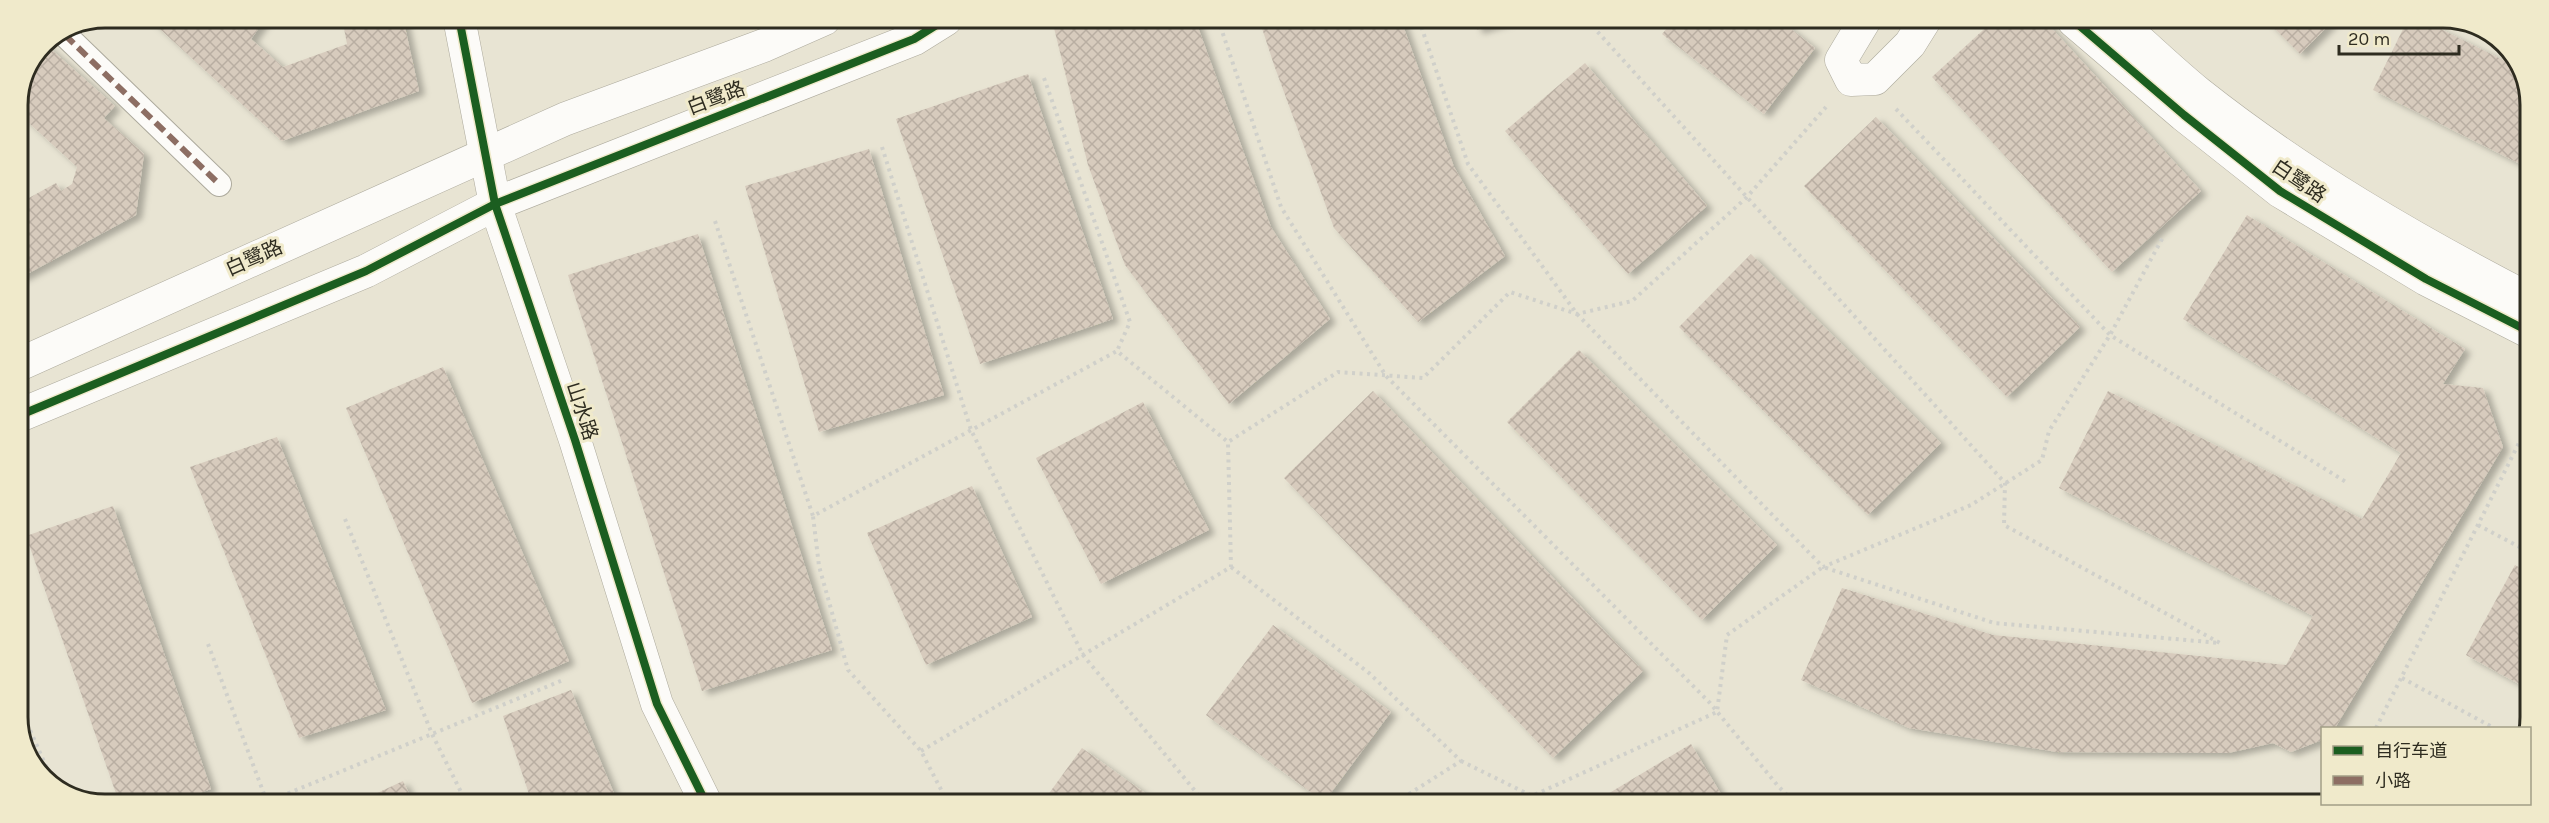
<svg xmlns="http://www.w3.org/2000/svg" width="2549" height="823" viewBox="0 0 2549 823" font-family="Karla,'Noto Sans SC',sans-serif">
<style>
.building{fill:url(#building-cross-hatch);filter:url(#shadow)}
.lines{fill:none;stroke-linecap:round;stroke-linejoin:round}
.pedestrian-casing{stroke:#adaa9d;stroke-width:26}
.minor-casing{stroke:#adaa9d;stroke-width:33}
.tertiary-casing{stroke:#adaa9d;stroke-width:34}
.path{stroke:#d0d0ca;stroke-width:4;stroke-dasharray:3 4.5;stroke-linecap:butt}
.pedestrian{stroke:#fcfbf8;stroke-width:24}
.minor{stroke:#fcfbf8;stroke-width:32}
.tertiary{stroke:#fcfbf8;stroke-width:33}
.quiet{stroke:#8d6e63;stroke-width:6;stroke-dasharray:12 6;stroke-linecap:butt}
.cycleway-casing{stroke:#f0eacb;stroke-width:11}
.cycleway{stroke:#1b5e20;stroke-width:8}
.labels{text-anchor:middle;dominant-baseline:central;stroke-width:6;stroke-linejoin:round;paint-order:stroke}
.street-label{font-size:20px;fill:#2e2c20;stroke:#f0eacb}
.rim{fill:none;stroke:#2e2c20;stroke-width:3}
</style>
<defs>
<pattern id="building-cross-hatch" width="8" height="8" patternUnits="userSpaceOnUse" patternTransform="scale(1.5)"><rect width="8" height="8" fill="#d7cbbd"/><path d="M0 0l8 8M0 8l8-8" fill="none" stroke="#b9aea2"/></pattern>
<filter id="shadow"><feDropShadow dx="6" dy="4" stdDeviation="3" flood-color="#0004"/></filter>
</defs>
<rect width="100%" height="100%" fill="#e8e4d3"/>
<g class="building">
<path d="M 148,18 L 266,18 L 251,39 L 283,67 L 347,44 L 342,18 L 403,18 L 419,91 L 282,141 Z"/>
<path d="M 1067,19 L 1195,19 L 1271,227 L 1330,319 L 1229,404 L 1125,265 L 1088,165 L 1053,24 Z"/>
<path d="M 1259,19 L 1401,20 L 1454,167 L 1505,256 L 1418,322 L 1334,228 L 1274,65 Z"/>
<path d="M 1474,20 L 1509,20 L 1477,30 Z"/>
<path d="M 1674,20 L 1780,20 L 1815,48 L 1764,114 L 1662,34 Z"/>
<path d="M 1994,20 L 2045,21 L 2201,191 L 2112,272 L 1932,77 Z"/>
<path d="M 2267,21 L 2333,21 L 2300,54 Z"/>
<path d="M 2407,21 L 2425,21 L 2517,67 L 2531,99 L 2530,169 L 2373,90 Z"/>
<path d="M 44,43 L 115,106 L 104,118 L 144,154 L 136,215 L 18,279 L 18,204 L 56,183 L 61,191 L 72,184 L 77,167 L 18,113 L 18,105 Z"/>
<path d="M 1585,63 L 1707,206 L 1628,274 L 1505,131 Z"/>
<path d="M 1028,74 L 1113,319 L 980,364 L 896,119 Z"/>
<path d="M 1876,117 L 2080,327 L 2007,397 L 1804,186 Z"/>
<path d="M 869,149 L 944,395 L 819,432 L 745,186 Z"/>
<path d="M 2247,215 L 2465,349 L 2443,384 L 2483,388 L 2503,447 L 2335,728 L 2322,728 L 2322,740 L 2291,752 L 2273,743 L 2228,753 L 2057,752 L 1909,728 L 1801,680 L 1842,588 L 1993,635 L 2286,665 L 2313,616 L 2059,488 L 2108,391 L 2362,519 L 2401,453 L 2183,319 Z"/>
<path d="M 698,234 L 832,650 L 702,691 L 568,275 Z"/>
<path d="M 1751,254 L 1941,443 L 1868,515 L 1679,327 Z"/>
<path d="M 1579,350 L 1777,545 L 1702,620 L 1507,422 Z"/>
<path d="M 443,367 L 569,661 L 472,703 L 346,408 Z"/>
<path d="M 1373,391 L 1643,671 L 1553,758 L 1284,478 Z"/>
<path d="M 1143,402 L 1209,530 L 1101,584 L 1036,458 Z"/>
<path d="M 277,437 L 386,710 L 299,738 L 190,467 Z"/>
<path d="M 972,486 L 1032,617 L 926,665 L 867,533 Z"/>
<path d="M 113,506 L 211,789 L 174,802 L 119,802 L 26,536 Z"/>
<path d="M 2515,565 L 2529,573 L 2528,689 L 2466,655 Z"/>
<path d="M 1273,625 L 1391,712 L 1324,802 L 1206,715 Z"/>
<path d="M 571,690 L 618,803 L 532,803 L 503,716 Z"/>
<path d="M 1691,744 L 1727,804 L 1591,804 Z"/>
<path d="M 1082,748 L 1159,803 L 1042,803 Z"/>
<path d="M 403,781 L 413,802 L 358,802 Z"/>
</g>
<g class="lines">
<g class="pedestrian-casing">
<path id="pedestrian" d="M 65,35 L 219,184"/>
</g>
<g class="minor-casing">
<g id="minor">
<path d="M 459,18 L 495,204 L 575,440 L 657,704 L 706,803"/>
<path d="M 1865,20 L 1841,60 L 1851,80 L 1875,79 L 1910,44 L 1925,20"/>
</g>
</g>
<g class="tertiary-casing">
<g id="tertiary">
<path d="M 2074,21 L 2184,115 L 2280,191 L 2426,279 L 2530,332"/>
<path d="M 2117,21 C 2144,45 2170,70 2198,93 C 2300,174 2414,240 2530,300"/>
<path d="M 18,365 L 565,119 L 765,45 L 824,19"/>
<path d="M 18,416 L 366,271 L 495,204 L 914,39 L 946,19"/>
</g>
</g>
<g class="path">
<path d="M 1218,19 L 1281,207 L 1386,376 L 1710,703 L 1778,786 L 1795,803"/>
<path d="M 1419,20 L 1468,164 L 1577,314 L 1823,567 L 1971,505 L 2042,460 L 2049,431 L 2110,335 L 2163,237"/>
<path d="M 1044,78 L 1130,322 L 1117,351"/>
<path d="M 1896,109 L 2110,335 L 2346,482"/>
<path d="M 882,147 L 971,430 L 1083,655 L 1205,803"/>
<path d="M 715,221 L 813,516"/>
<path d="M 345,519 L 432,734 L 466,802"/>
<path d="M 2478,525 L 2529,552"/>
<path d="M 1231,567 L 1369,673 L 1461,761 L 1393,804"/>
<path d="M 208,644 L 267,802"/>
<path d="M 2402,678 L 2494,728"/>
<path d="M 18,703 L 53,782"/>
<path d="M 2376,728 L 2529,423"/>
<path d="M 921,751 L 1231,567 L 1228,442 L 1338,372 L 1423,378 L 1510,292 L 1577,314 L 1632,301 L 1746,198 L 1826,107"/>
<path d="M 1461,761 L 1532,796 L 1717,712 L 1727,635 L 1823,567 L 1994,623 L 2220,643 L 2004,525 L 2005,483 L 1596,30 L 1602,20"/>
<path d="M 1532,796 L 1534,804"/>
<path d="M 267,802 L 563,680"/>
<path d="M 948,803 L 921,751 L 848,670 L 819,566 L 813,516 L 1117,351 L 1228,442"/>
<path d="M 1794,804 L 1843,796 L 1852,804"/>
<path d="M 2120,805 L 2177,797 L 2197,805"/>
<path d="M 2338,805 L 2339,804"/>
</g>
<use href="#pedestrian" class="pedestrian"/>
<use href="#minor" class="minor"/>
<use href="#tertiary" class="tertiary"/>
<path class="quiet" d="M 65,35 L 219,184"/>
<g class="cycleway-casing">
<g id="cycleway">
<path d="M 459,18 L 495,204 L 575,440 L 657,704 L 706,803"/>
<path d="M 2074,21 L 2184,115 L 2280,191 L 2426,279 L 2530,332"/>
<path d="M 18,416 L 366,271 L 495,204 L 914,39 L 946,19"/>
</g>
</g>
<use href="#cycleway" class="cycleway"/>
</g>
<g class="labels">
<g class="street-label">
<text transform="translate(716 98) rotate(-21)">白鹭路</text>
<text transform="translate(2299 181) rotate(34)">白鹭路</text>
<text transform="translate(254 258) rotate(-24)">白鹭路</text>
<text transform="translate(582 411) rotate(72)">山水路</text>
</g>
</g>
<path d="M0 0H2549V823H0ZM105 28H2443A77 77 0 0 1 2520 105V717A77 77 0 0 1 2443 794H105A77 77 0 0 1 28 717V105A77 77 0 0 1 105 28Z" fill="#f0eacb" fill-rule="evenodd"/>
<path class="rim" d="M105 28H2443A77 77 0 0 1 2520 105V717A77 77 0 0 1 2443 794H105A77 77 0 0 1 28 717V105A77 77 0 0 1 105 28Z"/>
<rect x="2321" y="727" width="210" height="78" fill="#f0eacb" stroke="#a29e87" stroke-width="1.5"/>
<rect x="2333" y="746" width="30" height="9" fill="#1b5e20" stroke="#a29e87" stroke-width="1.5"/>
<text x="2375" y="757" font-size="18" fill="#2e2c20">自行车道</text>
<rect x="2333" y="776" width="30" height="9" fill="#8d6e63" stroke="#a29e87" stroke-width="1.5"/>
<text x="2375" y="787" font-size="18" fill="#2e2c20">小路</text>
<path d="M2339 45v9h120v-9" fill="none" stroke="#2e2c20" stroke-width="3"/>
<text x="2348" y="45" font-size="18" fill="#2e2c20" stroke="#f0eacb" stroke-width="4.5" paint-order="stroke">20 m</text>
</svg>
